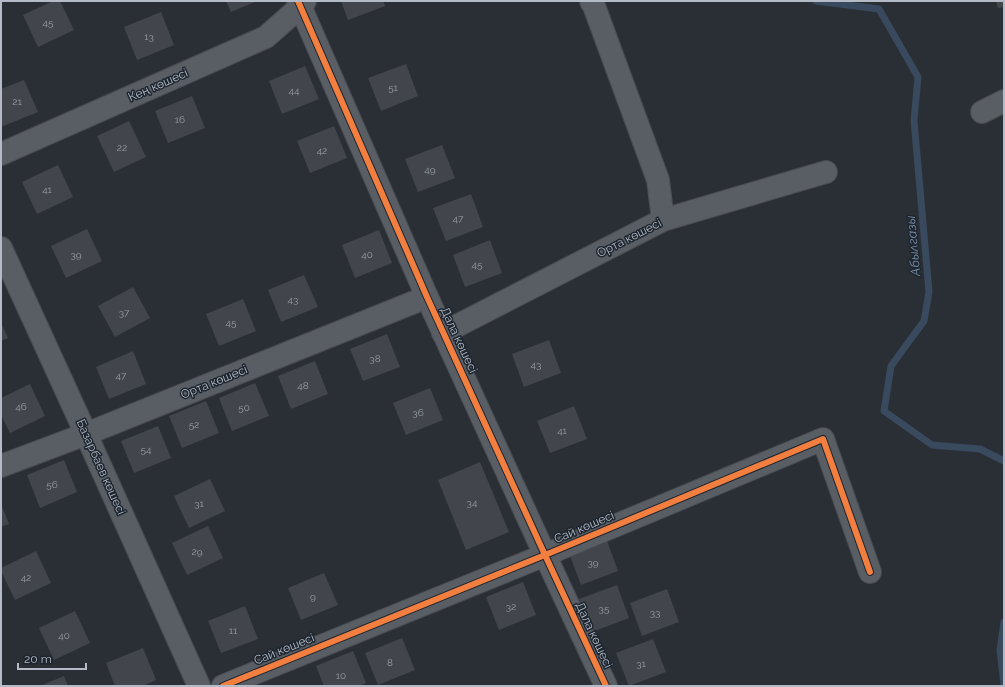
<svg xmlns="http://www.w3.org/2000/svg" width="1005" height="687" viewBox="0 0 1005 687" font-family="Raleway,sans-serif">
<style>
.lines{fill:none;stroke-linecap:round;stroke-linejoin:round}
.stream{stroke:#39495e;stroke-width:7}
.building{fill:#42464c}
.minor-casing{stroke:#484b50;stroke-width:24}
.minor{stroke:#595d64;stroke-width:22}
.cycleway-casing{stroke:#1d252f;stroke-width:8}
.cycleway{stroke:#f27e40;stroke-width:6}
.labels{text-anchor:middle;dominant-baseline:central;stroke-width:3;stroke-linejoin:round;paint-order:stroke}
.number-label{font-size:10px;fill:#989ea8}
.street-label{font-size:12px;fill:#b4bbc6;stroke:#1d252f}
.water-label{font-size:13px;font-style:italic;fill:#7d92ac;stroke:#1d252f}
</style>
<rect width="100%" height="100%" fill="#2a2f35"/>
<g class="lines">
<g class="stream">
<path d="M 816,1 L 879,9 L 918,77 L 914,120 L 929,292 L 924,321 L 891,366 L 884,411 L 932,445 L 980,449 L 1004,461"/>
<path d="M 1004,622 L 1000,650 L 1004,684"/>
</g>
</g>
<g class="building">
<path d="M 53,1 L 60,1 L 74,30 L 38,47 L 23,15 Z"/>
<path d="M 226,1 L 257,1 L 231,12 Z"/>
<path d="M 341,1 L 383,1 L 385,6 L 348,20 Z"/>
<path d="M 996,1 L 1004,1 L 1004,7 L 998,8 Z"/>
<path d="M 161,12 L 174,45 L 137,60 L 124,27 Z"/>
<path d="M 406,64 L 418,96 L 381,111 L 368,78 Z"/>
<path d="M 305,66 L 319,99 L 282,114 L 269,81 Z"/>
<path d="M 24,80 L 38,112 L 1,127 L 1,89 Z"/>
<path d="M 192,96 L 205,128 L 168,143 L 155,111 Z"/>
<path d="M 129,121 L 146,157 L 114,172 L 97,136 Z"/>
<path d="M 334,126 L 347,158 L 310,173 L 297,141 Z"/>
<path d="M 442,145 L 455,178 L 418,192 L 405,159 Z"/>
<path d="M 58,165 L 73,197 L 37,214 L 22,182 Z"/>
<path d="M 471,194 L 483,227 L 446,241 L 433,208 Z"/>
<path d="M 87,229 L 102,261 L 66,278 L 51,246 Z"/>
<path d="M 379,230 L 392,263 L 355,278 L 342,245 Z"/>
<path d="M 490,240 L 502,273 L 465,287 L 453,255 Z"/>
<path d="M 304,275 L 318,307 L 281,322 L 268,290 Z"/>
<path d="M 133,287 L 150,318 L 115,337 L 98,306 Z"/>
<path d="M 243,299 L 256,331 L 219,346 L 206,314 Z"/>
<path d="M 1,323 L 8,338 L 1,341 Z"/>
<path d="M 387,334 L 400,367 L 363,381 L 350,349 Z"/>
<path d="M 549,340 L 561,373 L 524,387 L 512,354 Z"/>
<path d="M 133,351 L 146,384 L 109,399 L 96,367 Z"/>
<path d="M 315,361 L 328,394 L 291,409 L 278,376 Z"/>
<path d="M 255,383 L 269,416 L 232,431 L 219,398 Z"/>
<path d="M 30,384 L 45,416 L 10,433 L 1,415 L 1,398 Z"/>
<path d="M 430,388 L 443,420 L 406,435 L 393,403 Z"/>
<path d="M 206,401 L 219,433 L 182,448 L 169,416 Z"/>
<path d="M 574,406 L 587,439 L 550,453 L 537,421 Z"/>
<path d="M 158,426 L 171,458 L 134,473 L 121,441 Z"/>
<path d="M 64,460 L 77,492 L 40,508 L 27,475 Z"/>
<path d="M 480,462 L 509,532 L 466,550 L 438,480 Z"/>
<path d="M 210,479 L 225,511 L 189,528 L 174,496 Z"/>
<path d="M 1,504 L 9,524 L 1,527 Z"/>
<path d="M 208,526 L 223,558 L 187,575 L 172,543 Z"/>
<path d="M 606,538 L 618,571 L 581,585 L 569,553 Z"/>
<path d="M 36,551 L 51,583 L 15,600 L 1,571 L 1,568 Z"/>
<path d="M 324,573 L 338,605 L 301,620 L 288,588 Z"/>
<path d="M 523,582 L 536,615 L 499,630 L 486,597 Z"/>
<path d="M 617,585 L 629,618 L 592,632 L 579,599 Z"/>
<path d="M 667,589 L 679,622 L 642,636 L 630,603 Z"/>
<path d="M 245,606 L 258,639 L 221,653 L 208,621 Z"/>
<path d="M 75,611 L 90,643 L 54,660 L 39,628 Z"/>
<path d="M 402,638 L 415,670 L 378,685 L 365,653 Z"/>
<path d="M 653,639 L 666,672 L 629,686 L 616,653 Z"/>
<path d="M 143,648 L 156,680 L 143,686 L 115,686 L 106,663 Z"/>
<path d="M 353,651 L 366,683 L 360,686 L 324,686 L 316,666 Z"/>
<path d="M 64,676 L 68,686 L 40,686 Z"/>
</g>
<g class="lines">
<g class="minor-casing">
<g id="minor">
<path d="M 298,1 L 427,297 L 545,555 L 606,686"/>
<path d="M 591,1 L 594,6 L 658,180 L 663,220"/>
<path d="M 982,112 L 1004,101"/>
<path d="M 1,154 L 266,37 L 300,7 L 305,1"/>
<path d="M 1,248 L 86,434 L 199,686"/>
<path d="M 443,333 L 663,220 L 826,172"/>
<path d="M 1,466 L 86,434 L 427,297"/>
<path d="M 223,686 L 545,555 L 823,439 L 870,572"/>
</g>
</g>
<use href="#minor" class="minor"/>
<g class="cycleway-casing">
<g id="cycleway">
<path d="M 298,1 L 427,297 L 545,555 L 606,686"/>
<path d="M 223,686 L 545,555 L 823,439 L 870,572"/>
</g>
</g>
<use href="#cycleway" class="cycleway"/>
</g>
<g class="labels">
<g class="number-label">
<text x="48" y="22">45</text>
<text x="149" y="36">13</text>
<text x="393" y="87">51</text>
<text x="294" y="90">44</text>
<text x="17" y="101">21</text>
<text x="180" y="119">16</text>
<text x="122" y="147">22</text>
<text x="322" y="150">42</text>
<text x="430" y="169">49</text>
<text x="47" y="189">41</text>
<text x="458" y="218">47</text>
<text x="76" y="254">39</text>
<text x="367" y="254">40</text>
<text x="477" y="264">45</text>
<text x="293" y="299">43</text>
<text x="124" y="312">37</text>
<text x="231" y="322">45</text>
<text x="375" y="358">38</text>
<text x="536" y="364">43</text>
<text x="121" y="375">47</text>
<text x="303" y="385">48</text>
<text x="21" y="406">46</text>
<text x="244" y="407">50</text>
<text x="418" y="412">36</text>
<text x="194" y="424">52</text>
<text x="562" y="430">41</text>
<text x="146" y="449">54</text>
<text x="52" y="484">56</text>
<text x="472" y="502">34</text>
<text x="199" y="503">31</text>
<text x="197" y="551">29</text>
<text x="593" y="562">39</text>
<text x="26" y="577">42</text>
<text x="313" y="596">9</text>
<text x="511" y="606">32</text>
<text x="604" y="608">35</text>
<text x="655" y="612">33</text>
<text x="233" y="630">11</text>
<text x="64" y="635">40</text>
<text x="390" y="662">8</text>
<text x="641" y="663">31</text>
<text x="341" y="675">10</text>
</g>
<g class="street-label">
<text transform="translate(158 85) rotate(-24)">Кең көшесі</text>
<text transform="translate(629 238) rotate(-27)">Орта көшесі</text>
<text transform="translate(459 340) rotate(65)">Дала көшесі</text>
<text transform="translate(214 382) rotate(-22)">Орта көшесі</text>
<text transform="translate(101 467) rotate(66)">Базарбаев көшесі</text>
<text transform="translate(584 527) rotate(-23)">Сай көшесі</text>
<text transform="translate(594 635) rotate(65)">Дала көшесі</text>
<text transform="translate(284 649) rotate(-22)">Сай көшесі</text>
</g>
<g class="water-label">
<text transform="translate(913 246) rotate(-95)">Абылгазы</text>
</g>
</g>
<rect width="1005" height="687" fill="none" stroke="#b4bbc6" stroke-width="4"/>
<path d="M18 663v6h68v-6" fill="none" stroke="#b4bbc6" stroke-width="2"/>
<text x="24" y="663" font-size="12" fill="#b4bbc6" stroke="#1d252f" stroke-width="3" paint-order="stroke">20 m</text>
</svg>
